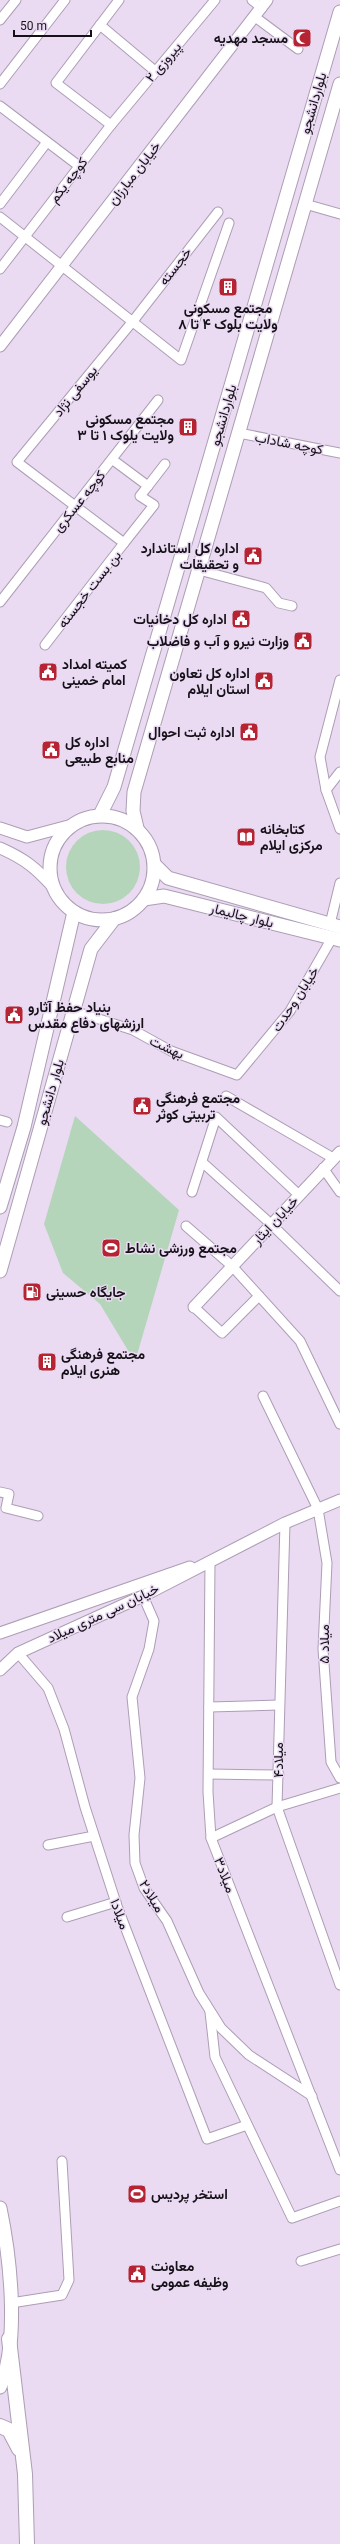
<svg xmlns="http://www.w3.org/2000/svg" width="340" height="2544" viewBox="0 0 340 2544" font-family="Roboto,Vazirmatn,sans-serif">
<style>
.green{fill:#b5d5ba}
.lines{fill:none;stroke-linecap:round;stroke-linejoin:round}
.minor-casing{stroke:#ac9eb5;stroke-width:11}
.tertiary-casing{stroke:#ac9eb5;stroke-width:13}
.secondary-casing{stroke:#ac9eb5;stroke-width:15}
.primary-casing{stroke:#ac9eb5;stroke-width:16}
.minor{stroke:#fff;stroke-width:9}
.tertiary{stroke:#fff;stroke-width:11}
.secondary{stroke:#fff;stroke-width:13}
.primary{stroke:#fff;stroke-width:14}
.labels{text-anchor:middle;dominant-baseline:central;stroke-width:3;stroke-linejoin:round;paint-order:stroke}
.poi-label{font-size:14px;font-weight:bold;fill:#161119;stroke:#eadbf3;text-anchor:start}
.street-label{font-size:14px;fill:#161119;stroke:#eadbf3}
</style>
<rect width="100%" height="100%" fill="#eadbf3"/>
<g class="green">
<circle cx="103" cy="867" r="37"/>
<path d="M 75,1116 L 179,1210 L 135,1362 L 100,1304 L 63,1273 L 44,1224 Z"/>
</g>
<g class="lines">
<g class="minor-casing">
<g id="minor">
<path d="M 252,0 L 262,8"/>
<path d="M 255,17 L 298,49"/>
<path d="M 0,20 L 16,0"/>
<path d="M 100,25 L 155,71"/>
<path d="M 0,84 L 65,0"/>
<path d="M 0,106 L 79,166"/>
<path d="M 111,125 L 56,83 L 119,0"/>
<path d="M 0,204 L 47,142"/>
<path d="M 305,204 L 340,214"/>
<path d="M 0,217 L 181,360 L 229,223"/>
<path d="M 0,269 L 111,125 L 215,0"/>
<path d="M 239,433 L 340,453"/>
<path d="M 113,460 L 148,486 L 140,496 L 154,505 L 124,543"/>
<path d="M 148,486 L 165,464"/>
<path d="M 199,570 L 266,588 L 279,603 L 292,606"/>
<path d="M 0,602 L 158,400"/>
<path d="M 45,645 L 124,543 L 17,462 L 133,321 L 218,212"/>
<path d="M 340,680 L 320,757 L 326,790 L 340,829"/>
<path d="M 326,790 L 340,772"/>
<path d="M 330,924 L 340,883"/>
<path d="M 74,1011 L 133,1030 L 171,1051 L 237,1075 L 290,1011 L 332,938"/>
<path d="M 226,1096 L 333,1158"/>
<path d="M 0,1120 L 7,1122"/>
<path d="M 202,1162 L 271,1224 L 340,1291"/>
<path d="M 323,1168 L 340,1192"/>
<path d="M 192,1192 L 216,1117 L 299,1195"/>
<path d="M 186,1226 L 232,1266 L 300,1341 L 340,1424"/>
<path d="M 194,1307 L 222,1333 L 259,1296"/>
<path d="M 263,1396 L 318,1509 L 327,1563 L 323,1649 L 331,1762 L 340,1778"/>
<path d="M 0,1492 L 9,1494 L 6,1508 L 38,1516"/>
<path d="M 285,1523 L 277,1807 L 340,1985"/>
<path d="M 210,1561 L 208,1792 L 211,1838 L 340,2170"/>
<path d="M 143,1596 L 154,1621 L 149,1649 L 132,1697 L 140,1778 L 134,1835 L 135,1863 L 144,1888 L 167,1921 L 199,1993 L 221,2028 L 249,2055 L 312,2096"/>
<path d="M 18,1653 L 48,1688 L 64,1729 L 85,1807 L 117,1906 L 207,2139 L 247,2125"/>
<path d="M 209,1707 L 279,1705"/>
<path d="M 209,1774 L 279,1775"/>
<path d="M 211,1838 L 277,1807 L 340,1788"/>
<path d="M 48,1845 L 94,1836"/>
<path d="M 67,1917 L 116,1902"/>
<path d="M 210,2012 L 215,2057 L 292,2218 L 340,2201"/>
<path d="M 301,2261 L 340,2249"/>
<path d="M 11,2303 L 62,2295 L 69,2280 L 62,2161"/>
</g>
</g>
<g class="tertiary-casing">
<g id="tertiary">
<path d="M 0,346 L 267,0"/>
<path d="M 0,828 L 27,837 L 72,825"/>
<path d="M 0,848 C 25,859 36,868 54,888"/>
<path d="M 194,1307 L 340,1152"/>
<path d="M 0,1633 L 190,1567"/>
<path d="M 0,1670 L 18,1653 L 143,1596 L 285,1523 L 340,1500"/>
</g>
</g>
<g class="secondary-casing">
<g id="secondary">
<path d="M 100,815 L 114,787 L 340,12"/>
<circle cx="102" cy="868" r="52"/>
<path d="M 137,828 L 133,811 L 134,792 L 340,84"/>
<path d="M 155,865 L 168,878 L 340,927"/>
<path d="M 144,899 L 164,896 L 340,940"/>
<path d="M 0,1207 L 24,1127 L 74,912"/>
<path d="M 0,1271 L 91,949 L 114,919"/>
<path d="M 0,2208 C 10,2256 20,2341 0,2387"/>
</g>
</g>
<g class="primary-casing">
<g id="primary">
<path d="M 9,2339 L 25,2474 L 27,2544"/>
<path d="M 0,2426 L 9,2430 L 19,2449"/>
</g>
</g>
<use href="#minor" class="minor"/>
<use href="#tertiary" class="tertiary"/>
<use href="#secondary" class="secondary"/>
<use href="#primary" class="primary"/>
</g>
<defs>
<g id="mosque-square" transform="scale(1)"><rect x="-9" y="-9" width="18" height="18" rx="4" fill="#b62433" stroke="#eadbf3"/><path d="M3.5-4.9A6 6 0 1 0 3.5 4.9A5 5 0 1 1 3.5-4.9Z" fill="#fff"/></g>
<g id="building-square" transform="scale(1)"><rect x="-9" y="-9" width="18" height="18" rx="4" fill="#b62433" stroke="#eadbf3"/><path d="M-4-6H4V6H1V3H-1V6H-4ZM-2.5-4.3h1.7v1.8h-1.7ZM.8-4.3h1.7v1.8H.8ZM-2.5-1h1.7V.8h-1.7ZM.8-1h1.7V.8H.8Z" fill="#fff"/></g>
<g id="civic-square" transform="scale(1)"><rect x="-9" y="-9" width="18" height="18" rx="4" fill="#b62433" stroke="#eadbf3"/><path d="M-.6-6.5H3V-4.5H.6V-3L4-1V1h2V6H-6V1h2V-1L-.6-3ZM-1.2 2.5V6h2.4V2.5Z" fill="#fff"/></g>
<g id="library-square" transform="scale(1)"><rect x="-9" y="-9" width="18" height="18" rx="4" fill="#b62433" stroke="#eadbf3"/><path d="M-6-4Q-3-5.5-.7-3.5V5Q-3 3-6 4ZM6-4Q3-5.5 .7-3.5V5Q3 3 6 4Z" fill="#fff"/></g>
<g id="stadium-square" transform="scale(1)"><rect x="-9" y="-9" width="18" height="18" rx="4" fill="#b62433" stroke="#eadbf3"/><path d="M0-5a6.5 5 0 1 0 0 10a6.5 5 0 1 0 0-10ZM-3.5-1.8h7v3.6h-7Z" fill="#fff"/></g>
<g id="fuel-square" transform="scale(1)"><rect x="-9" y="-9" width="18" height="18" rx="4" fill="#b62433" stroke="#eadbf3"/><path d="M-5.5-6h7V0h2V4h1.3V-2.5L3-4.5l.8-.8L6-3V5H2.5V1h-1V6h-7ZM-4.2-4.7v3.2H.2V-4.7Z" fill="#fff"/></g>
</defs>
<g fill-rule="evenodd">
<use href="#mosque-square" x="302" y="38"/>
<use href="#building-square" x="228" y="287"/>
<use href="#building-square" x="188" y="427"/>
<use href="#civic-square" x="253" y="556"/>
<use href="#civic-square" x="241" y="619"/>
<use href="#civic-square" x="303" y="641"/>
<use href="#civic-square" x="48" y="672"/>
<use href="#civic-square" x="264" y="681"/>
<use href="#civic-square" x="249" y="732"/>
<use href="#civic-square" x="51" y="750"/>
<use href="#library-square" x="246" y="837"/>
<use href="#civic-square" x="14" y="1015"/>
<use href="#civic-square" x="142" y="1106"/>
<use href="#stadium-square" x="111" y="1248"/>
<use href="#fuel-square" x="32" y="1292"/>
<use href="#building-square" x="47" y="1362"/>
<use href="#stadium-square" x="137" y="2194"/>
<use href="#civic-square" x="137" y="2274"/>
</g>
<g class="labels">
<g class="poi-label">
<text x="288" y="38" text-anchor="end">مسجد مهدیه</text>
<text x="228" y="308" text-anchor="middle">مجتمع مسکونی<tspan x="228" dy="16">ولایت بلوک ۴ تا ۸</tspan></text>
<text x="174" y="419" text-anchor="end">مجتمع مسکونی<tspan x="174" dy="16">ولایت یلوک ۱ تا ۳</tspan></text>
<text x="239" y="548" text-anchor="end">اداره کل استاندارد<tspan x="239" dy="16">و تحقیقات</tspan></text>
<text x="227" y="619" text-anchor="end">اداره کل دخانیات</text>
<text x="289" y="641" text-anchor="end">وزارت نیرو و آب و فاضلاب</text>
<text x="62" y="664">کمیته امداد<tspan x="62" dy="16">امام خمینی</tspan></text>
<text x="250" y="673" text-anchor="end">اداره کل تعاون<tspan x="250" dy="16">استان ایلام</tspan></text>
<text x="235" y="732" text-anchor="end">اداره ثبت احوال</text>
<text x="65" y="742">اداره کل<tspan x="65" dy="16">منابع طبیعی</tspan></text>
<text x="260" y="829">کتابخانه<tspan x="260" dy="16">مرکزی ایلام</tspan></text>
<text x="28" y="1007">بنیاد حفظ آثارو<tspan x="28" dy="16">ارزشهای دفاع مقدس</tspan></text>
<text x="156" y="1098">مجتمع فرهنگی<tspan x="156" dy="16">تربیتی کوثر</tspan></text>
<text x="125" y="1248">مجتمع ورزشی نشاط</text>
<text x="46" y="1292">جایگاه حسینی</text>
<text x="61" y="1354">مجتمع فرهنگی<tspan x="61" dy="16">هنری ایلام</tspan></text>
<text x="151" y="2194">استخر پردیس</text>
<text x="151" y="2266">معاونت<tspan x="151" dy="16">وظیفه عمومی</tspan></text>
</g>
<g class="street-label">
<text transform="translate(163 62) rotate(-50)">پیروزی ۲</text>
<text transform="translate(313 103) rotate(-74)">بلواردانشجو</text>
<text transform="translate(134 173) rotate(-52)">خیابان مبارزان</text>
<text transform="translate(68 180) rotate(-52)">کوچه یکم</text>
<text transform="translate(175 266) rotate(-52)">خجسته</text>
<text transform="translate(75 391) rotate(-51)">یوسفی نژاد</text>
<text transform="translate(223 415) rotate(-74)">بلواردانشجو</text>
<text transform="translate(289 443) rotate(11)">کوچه شاداب</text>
<text transform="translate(79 501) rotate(-51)">کوچه عسکری</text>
<text transform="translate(89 589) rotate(-52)">بن بست خجسته</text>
<text transform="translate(242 915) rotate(14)">بلوار چالیمار</text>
<text transform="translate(295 999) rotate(-57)">خیابان وحدت</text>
<text transform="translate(167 1047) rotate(25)">بهشت</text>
<text transform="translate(50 1092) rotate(-74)">بلوار دانشجو</text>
<text transform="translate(275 1220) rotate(-47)">خیابان ایثار</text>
<text transform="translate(103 1613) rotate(-25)">خیابان سی متری میلاد</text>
<text transform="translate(324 1644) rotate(-90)">میلاد ۵</text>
<text transform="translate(278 1760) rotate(-90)">میلاد۴</text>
<text transform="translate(225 1875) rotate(69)">میلاد۳</text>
<text transform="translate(152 1896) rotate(59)">میلاد۲</text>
<text transform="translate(120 1914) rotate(70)">میلاد۱</text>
</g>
</g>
<path d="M14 30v6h77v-6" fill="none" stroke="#161119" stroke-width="2"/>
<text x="20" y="30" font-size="12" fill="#161119" stroke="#eadbf3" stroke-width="3" paint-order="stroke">50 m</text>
</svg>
